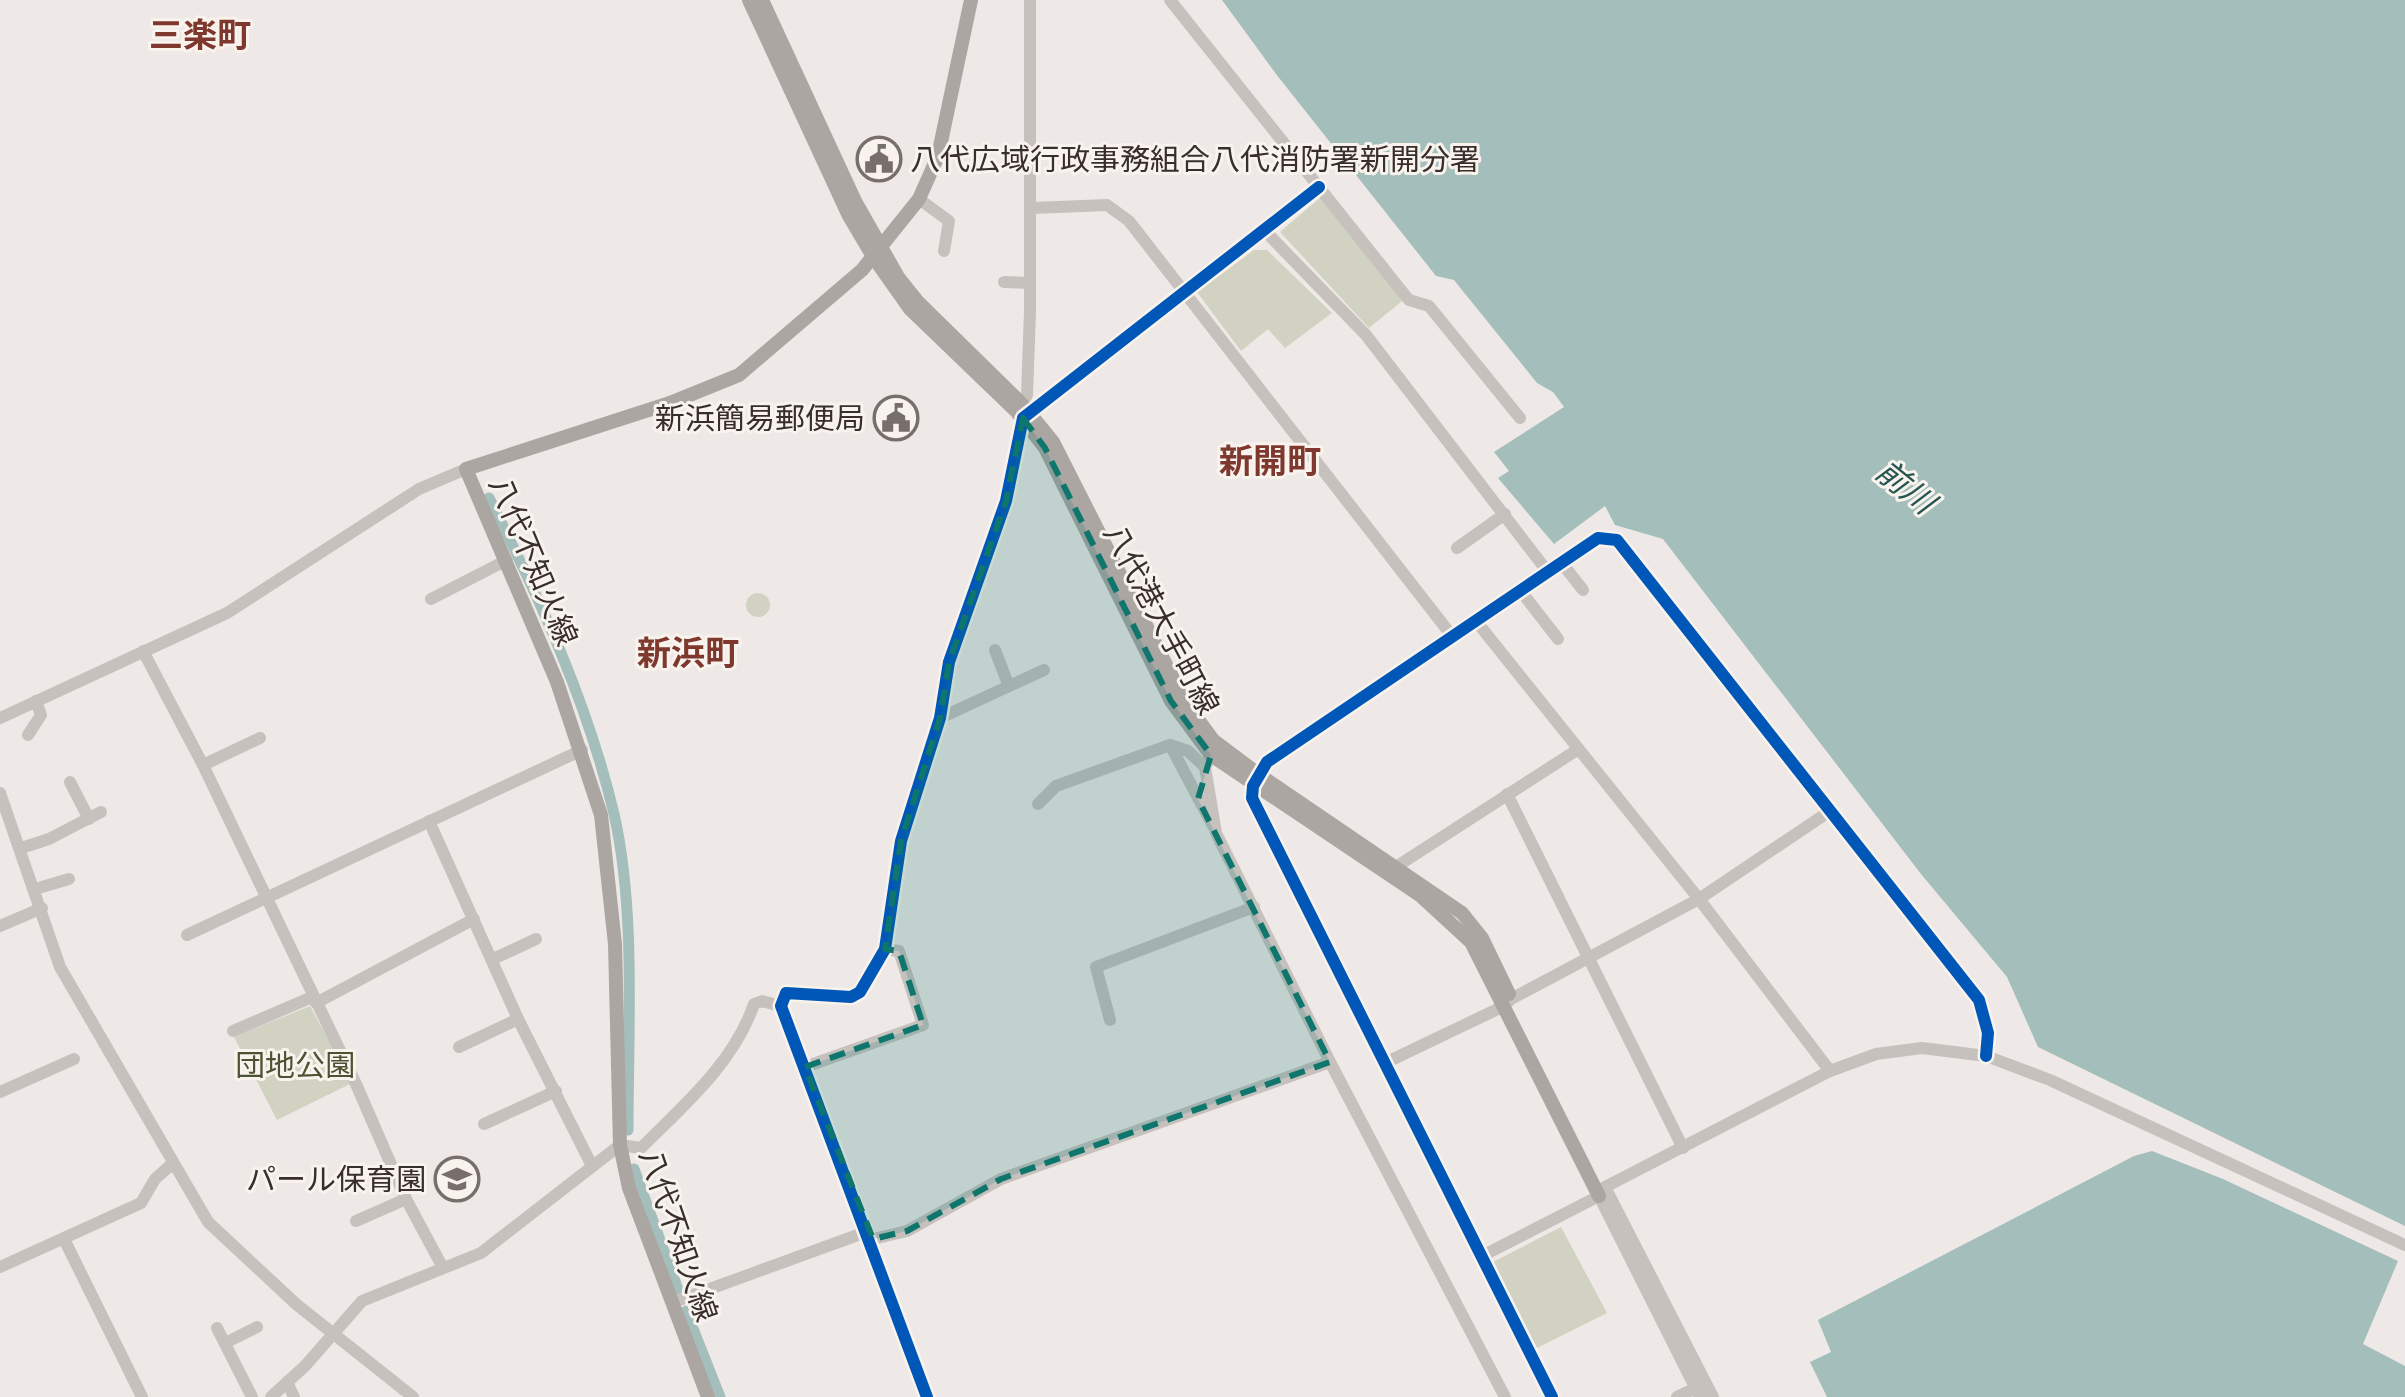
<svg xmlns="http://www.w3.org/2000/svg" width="2405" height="1397" viewBox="0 0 2405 1397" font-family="'Titillium Web','Noto Sans JP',sans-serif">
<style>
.green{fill:#d1d2c1}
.water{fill:#a4bebb}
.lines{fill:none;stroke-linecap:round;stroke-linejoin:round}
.canal{stroke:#a4bebb;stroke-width:11}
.minor{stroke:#c7c1be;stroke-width:12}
.major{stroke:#aca6a3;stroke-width:14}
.cycleway-casing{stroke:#f9f3ee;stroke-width:17}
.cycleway{stroke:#0057b8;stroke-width:12}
.marked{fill:#0f766e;fill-opacity:0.2;stroke:#0f766e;stroke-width:6;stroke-dasharray:16 10;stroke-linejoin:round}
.labels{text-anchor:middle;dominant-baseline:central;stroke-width:6;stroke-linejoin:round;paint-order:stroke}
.poi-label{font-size:30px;fill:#382e2c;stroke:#f9f3ee;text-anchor:end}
.street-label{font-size:30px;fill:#382e2c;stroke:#f9f3ee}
.park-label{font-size:30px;fill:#4b5332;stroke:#f9f3ee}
.water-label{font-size:32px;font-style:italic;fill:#265553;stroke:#f9f3ee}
.quarter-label{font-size:34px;font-weight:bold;fill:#7e382e;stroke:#f9f3ee}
</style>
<rect width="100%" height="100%" fill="#eee9e6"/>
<g class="green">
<path d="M 1321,197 L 1402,301 L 1369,328 L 1280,232 Z"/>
<path d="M 1254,250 L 1267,250 L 1332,313 L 1285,348 L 1268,329 L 1241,351 L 1197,292 Z"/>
<circle cx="758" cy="605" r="12"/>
<path d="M 310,1006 L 352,1083 L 277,1120 L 234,1037 Z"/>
<path d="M 1561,1227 L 1607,1313 L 1537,1348 L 1491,1263 Z"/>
</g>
<g class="water">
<path d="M 1222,0 L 2405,0 L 2405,1226 L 2038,1047 L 2007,977 L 1921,874 L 1663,539 L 1615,525 L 1605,506 L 1554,544 L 1498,478 L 1509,471 L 1494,452 L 1564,407 L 1553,392 L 1537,383 L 1454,280 L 1436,276 L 1276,74 Z"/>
<path d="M 2152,1151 L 2223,1179 L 2398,1261 L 2363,1344 L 2405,1366 L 2405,1397 L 1827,1397 L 1810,1362 L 1831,1352 L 1818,1320 L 2134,1156 Z"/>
</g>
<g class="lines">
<g class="canal">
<path d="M 489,498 C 540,599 588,704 614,814 C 636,910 628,1031 628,1130"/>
<path d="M 634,1169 L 680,1295"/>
<path d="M 686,1311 L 720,1397"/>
</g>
<g class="minor">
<path d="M 1170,0 L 1404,294 L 1409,300 L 1429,306 L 1520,418"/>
<path d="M 919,199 L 949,221 L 944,251"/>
<path d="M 1032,208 L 1107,205 L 1129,221 L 1452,636"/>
<path d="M 1265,231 L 1366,335 L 1547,571"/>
<path d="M 1004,282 L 1030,283"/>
<path d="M 1018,409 L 1027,395 L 1030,311 L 1030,0"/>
<path d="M 1457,548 L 1505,514"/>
<path d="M 1561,562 L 1583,590"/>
<path d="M 1520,590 L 1558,639"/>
<path d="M 431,599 L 507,560"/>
<path d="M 1476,621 L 1699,899 L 1830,1071"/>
<path d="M 995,650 L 1008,684"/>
<path d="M 143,651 L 203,765 L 356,1084 L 406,1199 L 442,1266"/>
<path d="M 0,718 L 227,613 L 419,489 L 466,469"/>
<path d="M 940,718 L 1044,670"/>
<path d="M 28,735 L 41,715 L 36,701"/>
<path d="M 1211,755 L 1205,767 L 1216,833 L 1330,1062 L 1505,1397"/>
<path d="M 203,765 L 260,738"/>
<path d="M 1205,767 L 1188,751 L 1170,745 L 1213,826"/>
<path d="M 70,782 L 89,819"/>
<path d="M 0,793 L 60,967 L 208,1222 L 296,1304 L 413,1397"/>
<path d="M 1507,794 L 1683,1148"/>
<path d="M 1038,804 L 1056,786 L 1170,745"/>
<path d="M 429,821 L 518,1019 L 591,1164"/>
<path d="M 21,848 L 49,839 L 101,812"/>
<path d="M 1388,872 L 1577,750"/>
<path d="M 35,889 L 69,879"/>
<path d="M 0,926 L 42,908"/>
<path d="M 187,935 L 582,750"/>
<path d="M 493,959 L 536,939"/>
<path d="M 316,1003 L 474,919"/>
<path d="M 1110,1020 L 1096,967 L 1254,907"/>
<path d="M 233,1031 L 312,997"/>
<path d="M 459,1047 L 518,1019"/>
<path d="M 1385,1063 L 1504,1006 L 1511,999 L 1699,899 L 1830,811"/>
<path d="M 805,1067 L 923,1025 L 899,951 L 885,949"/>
<path d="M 0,1092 L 74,1059"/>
<path d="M 484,1124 L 556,1091"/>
<path d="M 1605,1187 L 1713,1397"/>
<path d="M 1599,1196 L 1700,1397"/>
<path d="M 356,1221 L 406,1199"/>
<path d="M 866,1232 L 873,1239 L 907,1231 L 1001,1179 L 1330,1062"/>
<path d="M 64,1239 L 142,1397"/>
<path d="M 1480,1257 L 1599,1196 L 1605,1187 L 1830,1071 L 1876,1054 L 1922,1048 L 1986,1056 L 2050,1080 L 2405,1245"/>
<path d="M 0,1267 L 141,1203 L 155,1179 L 172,1164"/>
<path d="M 674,1302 L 866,1232"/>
<path d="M 217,1328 L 252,1397"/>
<path d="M 225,1343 L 257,1327"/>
<path d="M 287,1382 L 294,1397"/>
<path d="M 271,1397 L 305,1366 L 362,1301 L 481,1253 L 620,1145 L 641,1148 C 683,1106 734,1063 754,1004 L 762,1001 L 781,1006"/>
<path d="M 927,1397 L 781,1006 L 786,993 L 851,997 L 860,992 L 885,949 L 901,841 L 940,718 L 949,662 L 1006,501 L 1023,418 L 1319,187"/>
<path d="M 1552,1397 L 1252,798 L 1253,786 L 1267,762 L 1598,538 L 1617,540 L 1979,1000 L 1988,1033 L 1986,1056"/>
<path d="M 1677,1397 L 1696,1388"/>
</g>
<g class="major">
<path d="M 749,0 L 849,216 L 874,258 L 910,309 L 1016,411 L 1045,448 L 1171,701 L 1211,755 L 1421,896 L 1471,942 L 1599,1196"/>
<path d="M 762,0 L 855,201 L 898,277 L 918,302 L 1022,404 L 1053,442 L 1185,702 L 1213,740 L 1258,774 L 1462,913 L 1482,938 L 1509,994"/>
<path d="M 708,1397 L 629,1188 L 620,1145 L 615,944 L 601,815 L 557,682 L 466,469 L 670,403 L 739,375 L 862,270 L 919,199 L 938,156 L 971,0"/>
</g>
<g class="cycleway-casing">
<g id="cycleway">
<path d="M 927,1397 L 781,1006 L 786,993 L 851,997 L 860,992 L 885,949 L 901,841 L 940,718 L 949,662 L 1006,501 L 1023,418 L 1319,187"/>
<path d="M 1552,1397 L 1252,798 L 1253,786 L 1267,762 L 1598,538 L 1617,540 L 1979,1000 L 1988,1033 L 1986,1056"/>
</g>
</g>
<use href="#cycleway" class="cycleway"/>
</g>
<path class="marked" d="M 1023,418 L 1045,448 L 1171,701 L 1211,755 L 1198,799 L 1330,1062 L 1001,1179 L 907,1231 L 873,1239 L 805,1067 L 923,1025 L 899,951 L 885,949 L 901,841 L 940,718 L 949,662 L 1006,501 Z"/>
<defs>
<g id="civic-ring" transform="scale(2.3)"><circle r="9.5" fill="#f9f3ee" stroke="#786f6d" stroke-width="1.5"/><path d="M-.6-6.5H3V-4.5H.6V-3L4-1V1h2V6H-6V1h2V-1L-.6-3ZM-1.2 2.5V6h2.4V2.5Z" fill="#786f6d"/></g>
<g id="school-ring" transform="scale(2.3)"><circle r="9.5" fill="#f9f3ee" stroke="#786f6d" stroke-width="1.5"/><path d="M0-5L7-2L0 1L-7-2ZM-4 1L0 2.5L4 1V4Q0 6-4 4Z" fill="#786f6d"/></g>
</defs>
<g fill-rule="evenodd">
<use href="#civic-ring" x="879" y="159"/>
<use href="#civic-ring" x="896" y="418"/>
<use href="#school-ring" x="457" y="1179"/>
</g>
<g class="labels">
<g class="poi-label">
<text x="910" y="159" text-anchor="start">八代広域行政事務組合八代消防署新開分署</text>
<text x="865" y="418">新浜簡易郵便局</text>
<text x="426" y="1179">パール保育園</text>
</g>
<g class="street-label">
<text transform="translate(534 561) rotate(67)">八代不知火線</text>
<text transform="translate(1162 619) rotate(62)">八代港大手町線</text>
<text transform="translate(679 1235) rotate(71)">八代不知火線</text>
</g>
<g class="park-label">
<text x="295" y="1065">団地公園</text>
</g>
<g class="water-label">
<text transform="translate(1906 486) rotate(39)">前川</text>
</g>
<g class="quarter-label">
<text x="200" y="34">三楽町</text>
<text x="1270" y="460">新開町</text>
<text x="688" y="652">新浜町</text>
</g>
</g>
</svg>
